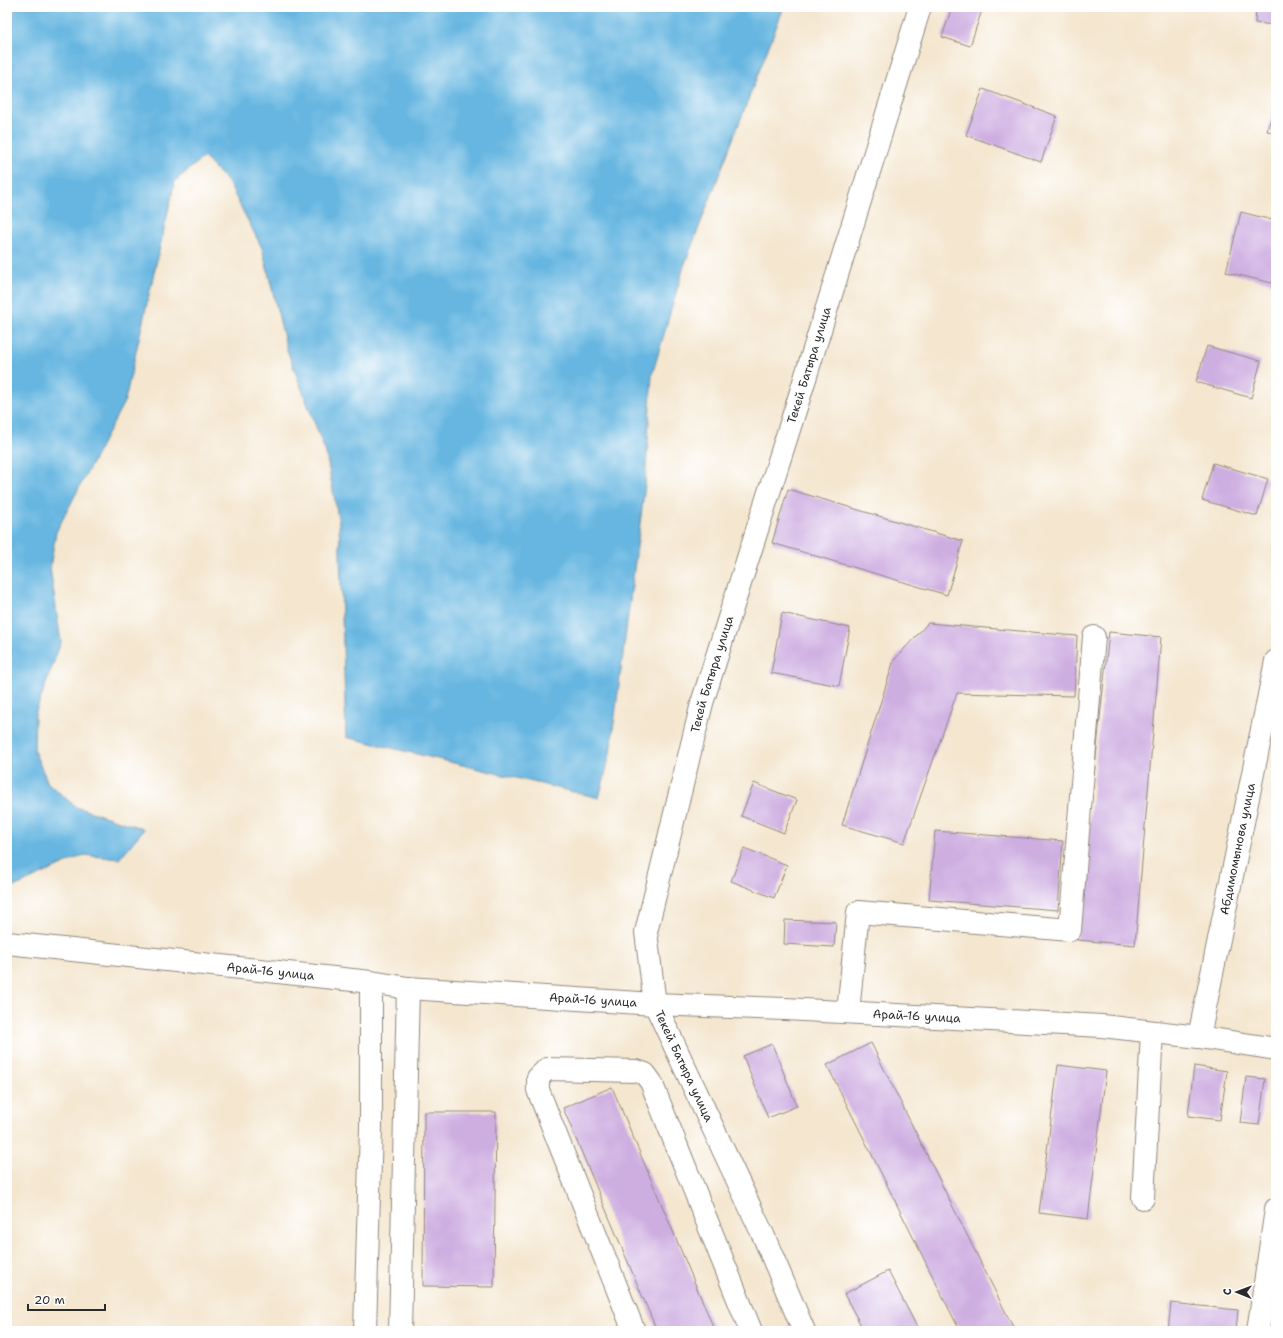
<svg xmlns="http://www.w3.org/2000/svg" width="1283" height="1338" viewBox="0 0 1283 1338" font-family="'Shantell Sans',sans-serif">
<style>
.water{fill:#66b6e1;stroke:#487086}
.building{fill:#ceaee1}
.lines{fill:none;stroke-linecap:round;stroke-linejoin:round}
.minor-casing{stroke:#90887d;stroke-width:24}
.minor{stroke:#fff;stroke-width:22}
.labels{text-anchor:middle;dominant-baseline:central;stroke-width:4;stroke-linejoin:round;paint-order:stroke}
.street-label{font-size:12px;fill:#2b2b2b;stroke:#fff}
</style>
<rect width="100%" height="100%" fill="#fff"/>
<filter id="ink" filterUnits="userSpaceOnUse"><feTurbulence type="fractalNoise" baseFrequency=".025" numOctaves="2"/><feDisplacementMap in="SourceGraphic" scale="8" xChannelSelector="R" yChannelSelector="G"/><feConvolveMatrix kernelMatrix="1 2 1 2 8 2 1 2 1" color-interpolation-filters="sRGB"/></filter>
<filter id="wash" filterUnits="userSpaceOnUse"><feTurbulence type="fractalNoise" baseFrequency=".012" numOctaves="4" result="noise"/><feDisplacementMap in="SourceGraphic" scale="16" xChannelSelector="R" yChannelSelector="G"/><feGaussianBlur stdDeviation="0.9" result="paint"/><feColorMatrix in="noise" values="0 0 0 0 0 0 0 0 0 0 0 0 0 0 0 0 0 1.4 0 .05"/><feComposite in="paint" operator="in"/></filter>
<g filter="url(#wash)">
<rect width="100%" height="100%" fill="#f4e6cf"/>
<path class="water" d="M 15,7 L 784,7 L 684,266 L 652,375 L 645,485 L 610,754 L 599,798 L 346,737 L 339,523 L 326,453 L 287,350 L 262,248 L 228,182 L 204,157 L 175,181 L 125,400 L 56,532 L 50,567 L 61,642 L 35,714 L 34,751 L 48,783 L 76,807 L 144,829 L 119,859 L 84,855 L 16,886 L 7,888 L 7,45 Z"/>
<g id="blocks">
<g class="building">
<path d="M 952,7 L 983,7 L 970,46 L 942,37 Z"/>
<path d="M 1256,7 L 1276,7 L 1276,25 L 1255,23 Z"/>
<path d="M 983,89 L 1057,116 L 1041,162 L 966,135 Z"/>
<path d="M 1276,102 L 1276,133 L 1267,131 Z"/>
<path d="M 1241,212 L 1276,221 L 1276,284 L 1226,272 Z"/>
<path d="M 1207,346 L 1261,361 L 1251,398 L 1196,382 Z"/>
<path d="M 1213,463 L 1268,479 L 1257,516 L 1202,500 Z"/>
<path d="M 788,489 L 963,541 L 947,595 L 772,543 Z"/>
<path d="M 782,613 L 850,628 L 839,686 L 771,673 Z"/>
<path d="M 928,623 L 1077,636 L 1074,696 L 957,693 L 904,843 L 842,825 L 894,660 Z"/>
<path d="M 1109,632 L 1161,637 L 1135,945 L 1077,940 Z"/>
<path d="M 754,783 L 797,800 L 784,833 L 741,816 Z"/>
<path d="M 935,831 L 1063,841 L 1058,910 L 929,900 Z"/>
<path d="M 744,848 L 787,865 L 774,898 L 731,881 Z"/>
<path d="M 1275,919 L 1276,919 L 1276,933 L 1273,932 Z"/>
<path d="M 785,920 L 836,922 L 834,947 L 784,944 Z"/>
<path d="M 871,1043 L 1015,1331 L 960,1331 L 827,1065 Z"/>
<path d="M 772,1044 L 797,1106 L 768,1118 L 743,1056 Z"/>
<path d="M 1058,1065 L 1106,1071 L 1088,1219 L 1039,1213 Z"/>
<path d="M 1194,1066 L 1227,1071 L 1220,1120 L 1188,1116 Z"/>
<path d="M 1246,1077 L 1265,1079 L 1259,1125 L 1240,1123 Z"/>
<path d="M 612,1087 L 715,1331 L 657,1331 L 563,1108 Z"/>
<path d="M 424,1112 L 496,1112 L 494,1287 L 423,1286 Z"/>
<path d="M 888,1271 L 919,1331 L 864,1331 L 844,1294 Z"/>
<path d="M 1171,1303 L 1238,1310 L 1236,1331 L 1168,1331 Z"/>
</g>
</g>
</g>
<g filter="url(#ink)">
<use href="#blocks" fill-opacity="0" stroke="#90887d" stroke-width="1"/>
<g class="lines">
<g class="minor-casing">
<g id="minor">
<path id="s1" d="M 7,943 L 371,982 L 408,988 L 655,1004 L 785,1009 L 1102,1026 L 1199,1037 L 1276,1049"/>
<path d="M 848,1012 L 858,912 L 1070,930 L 1094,637"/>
<path id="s2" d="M 1199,1037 L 1276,661"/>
<path d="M 1143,1198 L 1152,1032"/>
<path d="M 365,1331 L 371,1127 L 371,982"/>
<path d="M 400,1331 L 408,988"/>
<path d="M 634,1331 L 538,1090 L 538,1078 L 547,1069 L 636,1071 L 645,1074 L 651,1082 L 751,1331"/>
<path id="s3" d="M 804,1331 L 764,1237 L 655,1004 L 646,932 L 702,703 L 799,398 L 920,7"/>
<path d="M 1258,1331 L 1276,1209"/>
</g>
</g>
<use href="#minor" class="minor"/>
</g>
</g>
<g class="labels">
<g class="street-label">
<text stroke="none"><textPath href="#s3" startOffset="1022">Текей Батыра улица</textPath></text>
<text stroke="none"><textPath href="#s3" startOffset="698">Текей Батыра улица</textPath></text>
<text stroke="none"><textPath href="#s2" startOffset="192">Абдимомынова улица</textPath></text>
<text stroke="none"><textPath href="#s1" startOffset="265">Арай-16 улица</textPath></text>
<text stroke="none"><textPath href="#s1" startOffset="589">Арай-16 улица</textPath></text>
<text stroke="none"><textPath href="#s1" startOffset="913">Арай-16 улица</textPath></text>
<text transform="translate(684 1066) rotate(65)">Текей Батыра улица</text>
</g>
</g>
<rect width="1283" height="1338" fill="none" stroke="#fff" stroke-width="24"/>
<g transform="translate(1237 1292) rotate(271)" stroke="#ffffff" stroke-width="3" paint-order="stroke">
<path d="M0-3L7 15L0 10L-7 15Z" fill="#2b2b2b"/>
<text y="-6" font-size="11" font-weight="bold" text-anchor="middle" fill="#2b2b2b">С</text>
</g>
<path d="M28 1304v6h77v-6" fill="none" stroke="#2b2b2b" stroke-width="2"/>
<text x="34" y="1304" font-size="12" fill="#2b2b2b" stroke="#ffffff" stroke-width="3" paint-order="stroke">20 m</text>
</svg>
